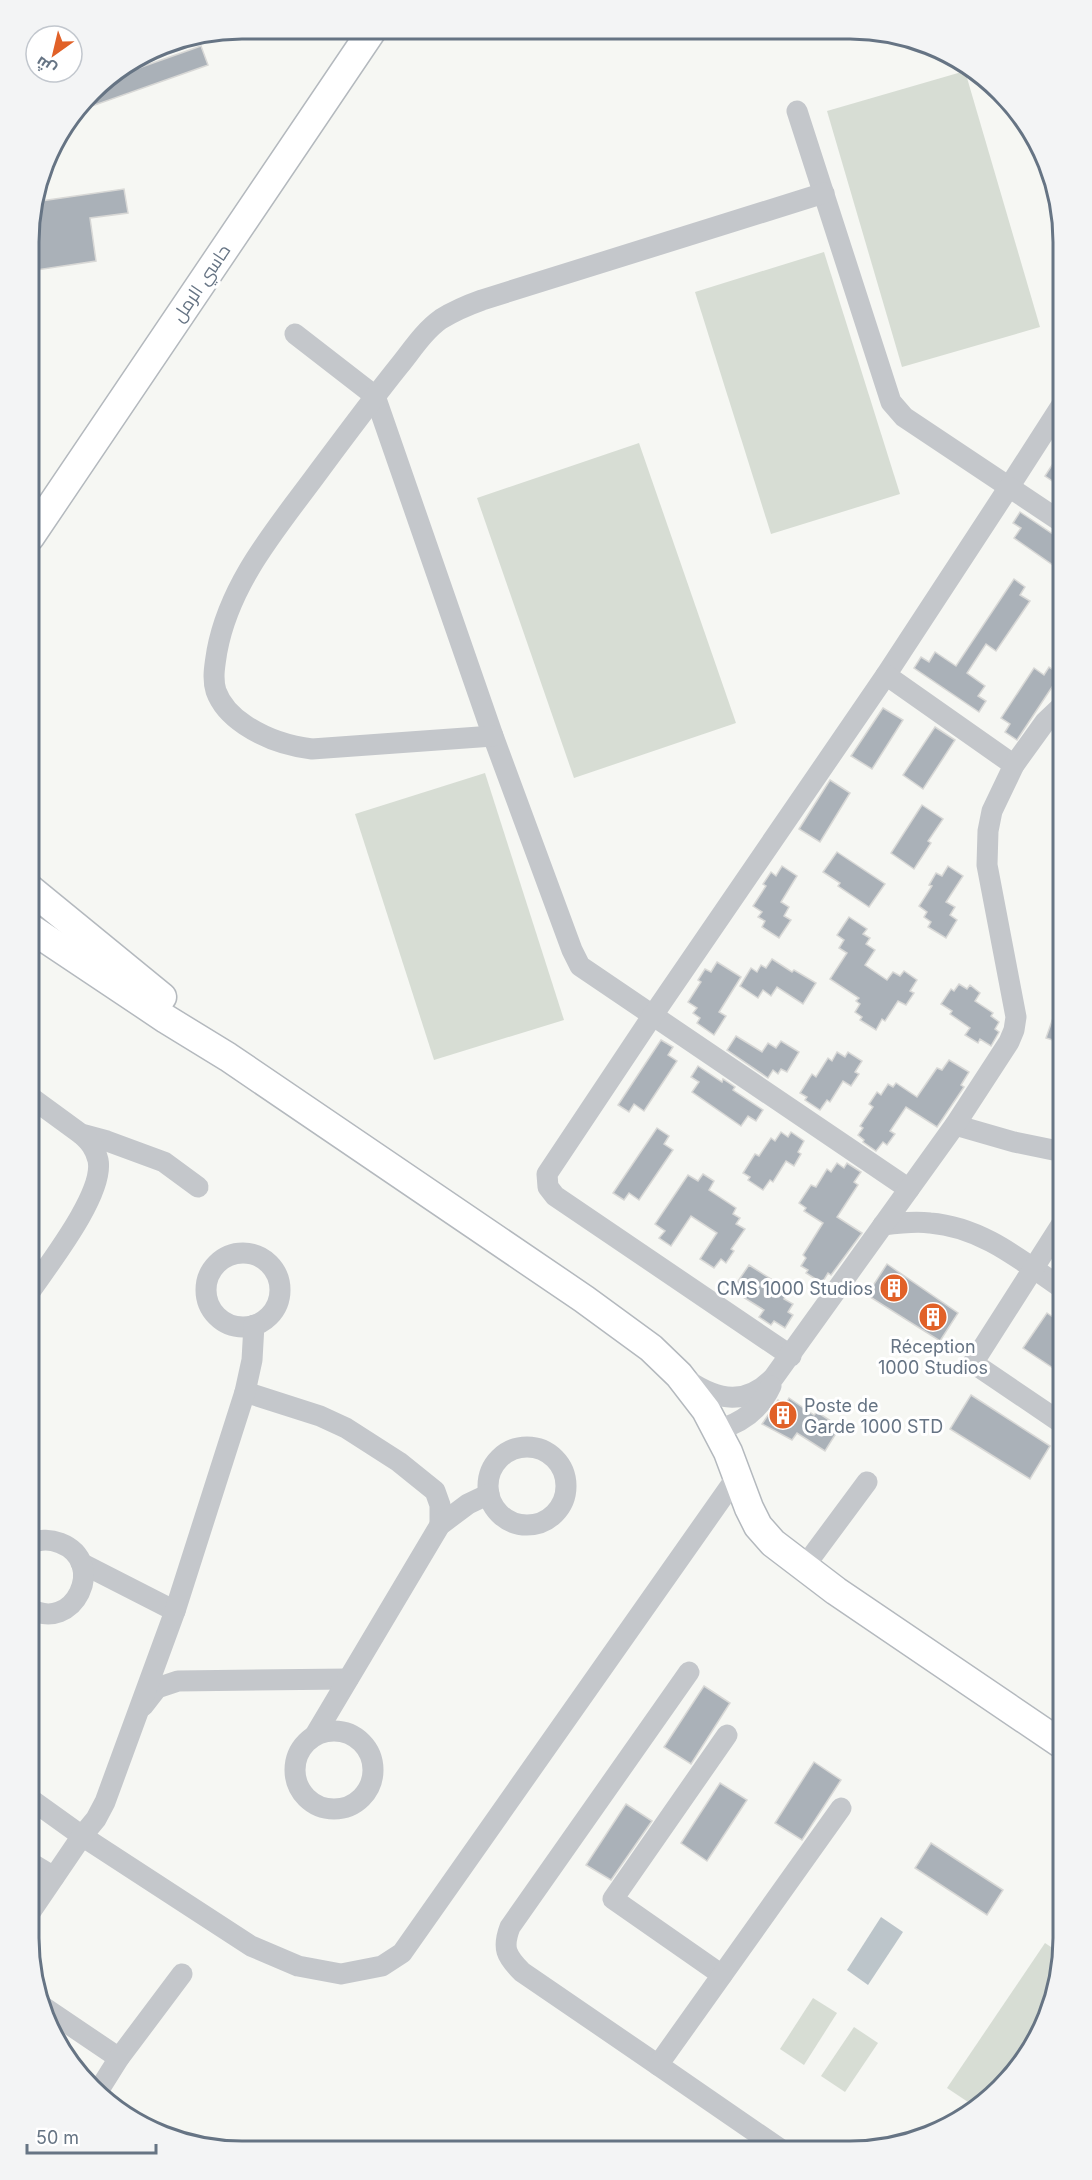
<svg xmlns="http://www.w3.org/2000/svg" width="1092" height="2180" viewBox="0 0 1092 2180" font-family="Inter,Cairo,sans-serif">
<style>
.green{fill:#d7ddd4}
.water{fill:#bcc5ca}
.building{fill:#aab1b8;stroke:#d8d8d6;stroke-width:1.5}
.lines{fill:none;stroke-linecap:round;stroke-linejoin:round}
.secondary-casing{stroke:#b4b9be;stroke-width:31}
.street{stroke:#c4c7cb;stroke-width:21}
.secondary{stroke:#fff;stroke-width:28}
.labels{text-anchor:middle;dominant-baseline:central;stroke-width:6;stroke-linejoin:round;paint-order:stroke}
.street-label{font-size:18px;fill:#667484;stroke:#fff}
.poi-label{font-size:18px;fill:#667484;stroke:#fff;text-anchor:end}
.rim{fill:none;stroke:#667484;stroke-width:3}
</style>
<rect width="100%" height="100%" fill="#f6f7f3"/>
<g class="green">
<path d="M 965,71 L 1040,327 L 902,367 L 827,111 Z"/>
<path d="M 824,252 L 900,494 L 771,534 L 695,292 Z"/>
<path d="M 639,443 L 736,723 L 574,778 L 477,498 Z"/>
<path d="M 485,773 L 564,1020 L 434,1060 L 355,814 Z"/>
<path d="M 1045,1943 L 1063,1955 L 1047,2020 L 1019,2068 L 977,2108 L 947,2088 Z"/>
<path d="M 813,1998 L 837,2013 L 804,2065 L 780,2049 Z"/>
<path d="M 854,2027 L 878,2043 L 845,2092 L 821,2076 Z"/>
</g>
<path class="water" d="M 881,1917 L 903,1932 L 868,1985 L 847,1970 Z"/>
<g class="building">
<path d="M 201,46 L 208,65 L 78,111 L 102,81 Z"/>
<path d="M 124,189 L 128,213 L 90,218 L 96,261 L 30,271 L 30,214 L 34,202 Z"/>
<path d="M 1063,448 L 1063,488 L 1045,476 Z"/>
<path d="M 1020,512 L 1063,541 L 1063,572 L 1014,538 L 1021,528 L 1013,523 Z"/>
<path d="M 1014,579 L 1025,587 L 1020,595 L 1030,601 L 996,651 L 986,644 L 967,673 L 985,686 L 978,696 L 986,701 L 979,712 L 914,668 L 921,657 L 929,662 L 935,652 L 956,666 Z"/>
<path d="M 1049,667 L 1060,675 L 1017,740 L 1005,732 L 1010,724 L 1001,718 L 1034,668 L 1044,675 Z"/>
<path d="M 883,708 L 903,720 L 872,769 L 851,756 Z"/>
<path d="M 935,727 L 955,740 L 923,789 L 903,775 Z"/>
<path d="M 830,780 L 850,793 L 820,842 L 799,829 Z"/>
<path d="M 922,805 L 943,819 L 928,841 L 931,843 L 914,869 L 891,853 Z"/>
<path d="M 837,852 L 885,884 L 869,907 L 838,886 L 840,883 L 823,872 Z"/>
<path d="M 782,866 L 797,876 L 781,902 L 789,907 L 784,916 L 791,920 L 779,938 L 762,927 L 765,921 L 758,917 L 762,912 L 753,906 L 766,886 L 763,884 L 771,872 L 776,876 Z"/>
<path d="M 948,866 L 963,876 L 946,902 L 955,907 L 950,915 L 957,920 L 946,938 L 928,927 L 931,922 L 924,917 L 927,912 L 919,906 L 932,886 L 929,885 L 936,873 L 942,876 Z"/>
<path d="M 849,917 L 867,929 L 863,934 L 870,938 L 866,944 L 875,950 L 865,965 L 887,980 L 893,972 L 900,976 L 904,971 L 917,980 L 910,991 L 914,993 L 906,1005 L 898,1001 L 885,1021 L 882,1019 L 876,1030 L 860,1020 L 862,1017 L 855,1012 L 860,1004 L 856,1001 L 859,998 L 830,979 L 847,953 L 839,948 L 844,940 L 837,935 Z"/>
<path d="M 772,959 L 792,972 L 794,970 L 816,983 L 803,1004 L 777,987 L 771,996 L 763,990 L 758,998 L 740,986 L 751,968 L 757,972 L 761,965 L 766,968 Z"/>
<path d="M 717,962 L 741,977 L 719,1012 L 726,1016 L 714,1035 L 697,1023 L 700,1018 L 693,1013 L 697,1008 L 688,1002 L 701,982 L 698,980 L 705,969 L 711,972 Z"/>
<path d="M 959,984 L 967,989 L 970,985 L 980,993 L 975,1001 L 993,1013 L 991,1016 L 999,1022 L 995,1029 L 999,1032 L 991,1046 L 980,1039 L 978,1043 L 965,1035 L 970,1028 L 950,1014 L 952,1011 L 941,1004 L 951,989 L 954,991 Z"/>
<path d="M 1061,995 L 1063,996 L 1063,1043 L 1046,1038 Z"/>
<path d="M 736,1036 L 762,1052 L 768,1043 L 776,1048 L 781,1041 L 799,1052 L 787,1072 L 781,1069 L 778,1074 L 773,1070 L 768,1078 L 727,1050 Z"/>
<path d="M 661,1040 L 673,1047 L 668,1055 L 677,1061 L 644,1111 L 634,1104 L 629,1112 L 618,1105 Z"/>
<path d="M 837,1052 L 845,1057 L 848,1052 L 862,1061 L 855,1072 L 859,1074 L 851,1086 L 843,1081 L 830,1102 L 827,1100 L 820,1110 L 805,1100 L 807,1097 L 800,1093 L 812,1074 L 816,1077 L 828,1058 L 832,1061 Z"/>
<path d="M 949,1060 L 969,1072 L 961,1085 L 964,1087 L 937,1127 L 906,1107 L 890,1131 L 895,1134 L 887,1145 L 883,1142 L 876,1151 L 863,1142 L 864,1140 L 858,1135 L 863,1128 L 860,1126 L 873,1107 L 869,1104 L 877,1092 L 881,1095 L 888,1084 L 893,1087 L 896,1083 L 917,1097 L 937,1068 L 942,1070 Z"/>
<path d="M 698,1066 L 722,1082 L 723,1079 L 735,1087 L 733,1090 L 763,1110 L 756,1121 L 748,1116 L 741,1126 L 692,1092 L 699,1082 L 691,1077 Z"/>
<path d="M 657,1128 L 669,1136 L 664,1144 L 673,1150 L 639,1200 L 629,1193 L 624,1200 L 613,1193 Z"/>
<path d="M 781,1132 L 788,1137 L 791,1132 L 804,1141 L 798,1152 L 801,1154 L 794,1166 L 786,1161 L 773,1182 L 770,1180 L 763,1190 L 748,1180 L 750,1177 L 743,1173 L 755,1154 L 759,1156 L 771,1138 L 775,1141 Z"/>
<path d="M 837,1163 L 844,1168 L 847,1163 L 861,1172 L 854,1182 L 858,1185 L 837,1217 L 862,1233 L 831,1275 L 828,1273 L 822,1283 L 806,1273 L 808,1270 L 801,1266 L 806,1258 L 803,1255 L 823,1223 L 804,1211 L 806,1208 L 799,1203 L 811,1185 L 816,1187 L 827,1169 L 831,1172 Z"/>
<path d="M 703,1174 L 714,1181 L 709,1190 L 736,1208 L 733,1214 L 740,1218 L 736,1224 L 745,1229 L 731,1249 L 734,1251 L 726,1263 L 721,1259 L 714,1268 L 700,1259 L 717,1233 L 691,1216 L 671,1246 L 659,1238 L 665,1231 L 655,1224 L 688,1175 L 698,1181 Z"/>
<path d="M 887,1264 L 958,1313 L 940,1341 L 867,1295 Z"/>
<path d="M 749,1265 L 771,1279 L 768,1283 L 786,1295 L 784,1299 L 793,1304 L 788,1312 L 793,1315 L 785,1328 L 774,1321 L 771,1325 L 759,1317 L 764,1310 L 743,1297 L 745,1294 L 734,1287 Z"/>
<path d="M 1047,1313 L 1063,1324 L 1063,1360 L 1056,1370 L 1023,1348 Z"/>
<path d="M 971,1395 L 1050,1446 L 1030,1479 L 950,1429 Z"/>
<path d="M 789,1398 L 814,1415 L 817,1412 L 840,1427 L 825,1451 L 797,1433 L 792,1440 L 762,1424 L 778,1400 L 785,1405 Z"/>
<path d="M 704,1686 L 730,1703 L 691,1764 L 664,1747 Z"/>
<path d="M 814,1762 L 841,1780 L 802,1840 L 775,1823 Z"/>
<path d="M 720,1783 L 747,1800 L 707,1861 L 681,1843 Z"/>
<path d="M 626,1804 L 652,1821 L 611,1880 L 586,1865 Z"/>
<path d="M 931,1843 L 1003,1890 L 987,1915 L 915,1868 Z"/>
</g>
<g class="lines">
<g class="secondary-casing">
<g id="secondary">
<path d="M 30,537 L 373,29"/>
<path d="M 30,889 L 162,997"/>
<path d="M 30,928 L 166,1019 L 228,1057 L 584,1299 L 651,1348 L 679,1375 L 706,1410 L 728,1452 L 749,1508 L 758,1526 L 773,1543 L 836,1591 L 1063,1745"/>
</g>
</g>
<g class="street">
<path d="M 797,111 L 891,402 L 904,417 L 1009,487 L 1063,403"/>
<path d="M 295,334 L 375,396 L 493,736 L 572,950 L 580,966 L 909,1189"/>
<path d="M 886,675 L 1009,487 L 1063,523"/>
<path d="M 493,736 L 312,749 C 287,746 266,739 245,725 C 233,717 221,705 216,691 C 212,678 215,664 217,651 C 230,581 278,527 319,471 C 345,436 371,401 399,366 C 412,350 424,331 441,319 C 454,311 468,305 482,300 L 824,193"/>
<path d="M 29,1096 L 81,1134 L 107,1141 L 164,1162 L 198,1187"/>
<path d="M 955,1125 L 1014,1142 L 1063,1152"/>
<path d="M 883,1225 C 899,1223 915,1221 930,1223 C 982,1227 1022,1261 1063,1289"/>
<circle cx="243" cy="1290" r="37"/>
<path d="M 29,1293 C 48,1265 105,1193 98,1160 C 95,1148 90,1142 81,1134"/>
<path d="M 791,1356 L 555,1196 L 548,1187 L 547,1174 L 653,1015 L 886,675 L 1014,765"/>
<path d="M 687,1380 C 719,1401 746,1406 774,1377 L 955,1125 L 1009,1042 L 1014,1030 L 1016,1017 L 987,865 L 988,831 L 992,811 L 1014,765 L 1045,722 L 1063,705"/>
<path d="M 245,1392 L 320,1416 L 346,1428 L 399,1462 L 435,1491 L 440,1505 L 440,1525"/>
<path d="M 1063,1424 L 973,1363 L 1063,1222"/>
<path d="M 717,1430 C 742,1423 760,1410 771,1386"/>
<circle cx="527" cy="1486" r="39"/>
<path d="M 81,1563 L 175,1611"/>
<path d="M 804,1567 L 867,1482"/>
<path d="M 29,1608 C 73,1635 109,1562 60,1543 C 50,1539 38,1539 29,1545"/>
<path d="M 143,1706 L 157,1688 L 178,1681 L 348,1679"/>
<circle cx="334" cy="1770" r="39"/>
<path d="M 315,1735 L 440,1525 L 468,1504 L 489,1494"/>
<path d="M 29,1798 L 82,1836 L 251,1946 L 298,1966 L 341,1974 L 382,1966 L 402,1953 L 736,1478"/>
<path d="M 29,1862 L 54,1877"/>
<path d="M 29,1914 L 82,1836 L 96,1819 L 105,1802 L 175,1611 L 245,1392 L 252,1360 L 254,1325"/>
<path d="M 722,1975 L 613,1899 L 727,1735"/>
<path d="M 39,2004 L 119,2058"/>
<path d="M 658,2065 L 522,1972 C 506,1956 502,1948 510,1927 L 689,1672"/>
<path d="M 97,2093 L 119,2058 L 182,1974"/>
<path d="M 783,2151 L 658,2065 L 841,1808"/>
</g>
<use href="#secondary" class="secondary"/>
</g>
<defs>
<g id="building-disc" transform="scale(1.5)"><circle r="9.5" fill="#e16128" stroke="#fff"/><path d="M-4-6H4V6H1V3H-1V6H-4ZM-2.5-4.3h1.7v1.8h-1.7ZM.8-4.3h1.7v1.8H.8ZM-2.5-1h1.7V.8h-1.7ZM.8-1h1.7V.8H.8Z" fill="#fff"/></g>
</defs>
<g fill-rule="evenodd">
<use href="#building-disc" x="894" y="1288"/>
<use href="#building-disc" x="933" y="1317"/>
<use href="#building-disc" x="783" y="1415"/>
</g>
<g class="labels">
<g class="street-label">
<text transform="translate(201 283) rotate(-56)">حاسي الرمل</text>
</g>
<g class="poi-label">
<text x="873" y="1288">CMS 1000 Studios</text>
<text x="933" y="1346" text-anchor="middle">Réception<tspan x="933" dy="21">1000 Studios</tspan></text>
<text x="804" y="1405" text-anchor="start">Poste de<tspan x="804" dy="21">Garde 1000 STD</tspan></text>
</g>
</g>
<path d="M0 0H1092V2180H0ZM242 39H850A203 203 0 0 1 1053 242V1938A203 203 0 0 1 850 2141H242A203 203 0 0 1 39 1938V242A203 203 0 0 1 242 39Z" fill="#f3f4f5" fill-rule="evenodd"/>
<path class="rim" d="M242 39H850A203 203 0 0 1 1053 242V1938A203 203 0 0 1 850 2141H242A203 203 0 0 1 39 1938V242A203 203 0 0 1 242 39Z"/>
<g transform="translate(54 54) rotate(214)"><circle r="28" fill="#ffffff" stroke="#c2c7ce" stroke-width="1.5"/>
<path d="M0-4.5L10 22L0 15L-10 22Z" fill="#e16128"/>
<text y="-9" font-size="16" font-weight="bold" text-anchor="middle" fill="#667484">ش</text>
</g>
<path d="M27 2144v9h129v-9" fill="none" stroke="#667484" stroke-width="3"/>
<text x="36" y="2144" font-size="18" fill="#667484" stroke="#ffffff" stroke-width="4.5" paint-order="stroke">50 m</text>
</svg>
